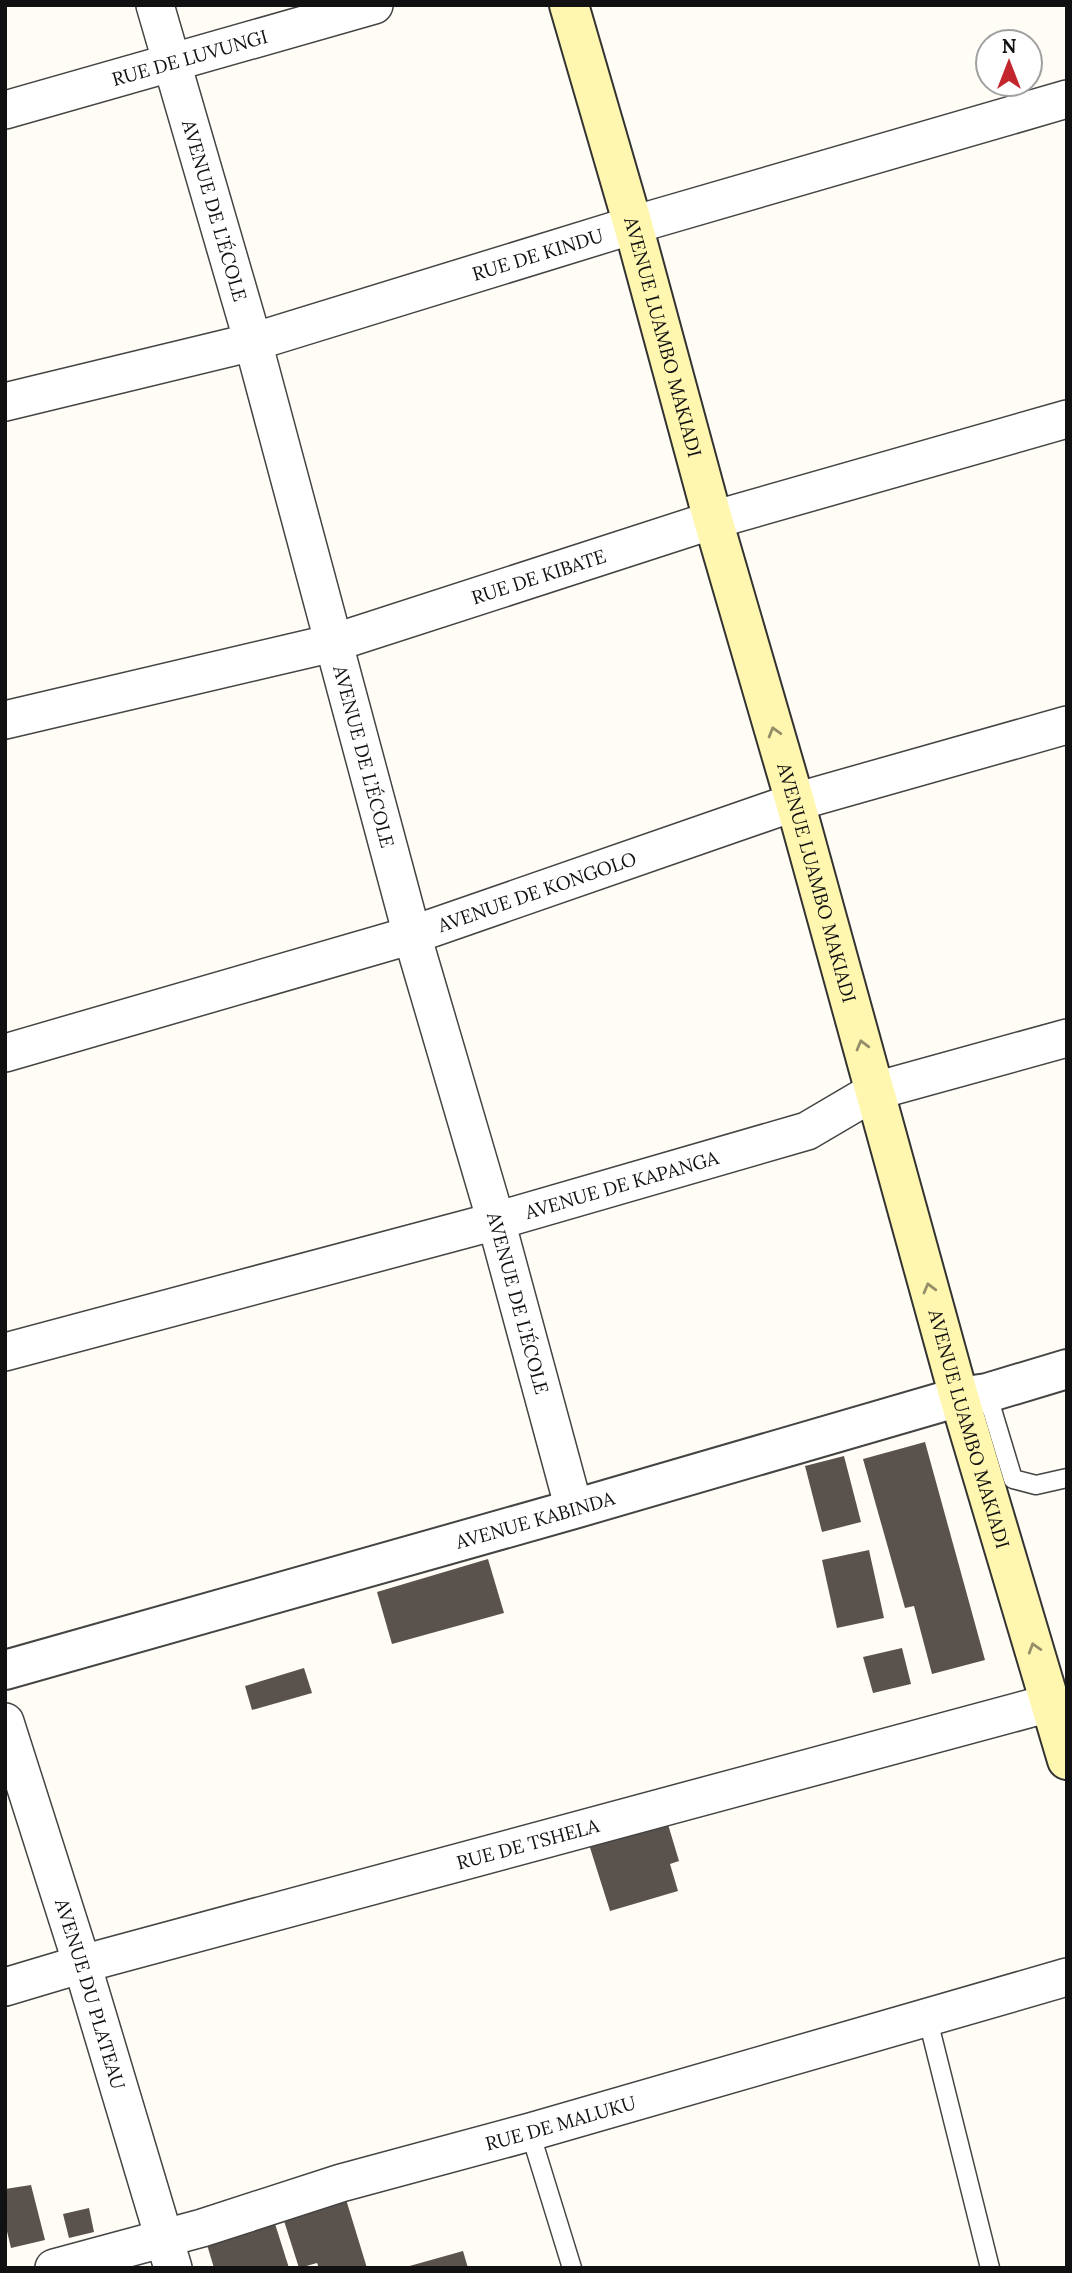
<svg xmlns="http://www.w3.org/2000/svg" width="1072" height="2273" viewBox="0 0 1072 2273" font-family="Lora,serif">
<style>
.building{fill:#5a524d}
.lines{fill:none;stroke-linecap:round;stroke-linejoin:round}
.service-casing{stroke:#444;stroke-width:21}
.minor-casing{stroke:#444;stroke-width:40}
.tertiary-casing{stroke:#444;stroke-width:42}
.secondary-casing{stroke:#333;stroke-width:42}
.service{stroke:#fff;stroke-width:18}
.minor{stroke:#fff;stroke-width:37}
.tertiary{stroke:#fff;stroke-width:38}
.secondary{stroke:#fff6b0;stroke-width:38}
.oneway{stroke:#948f68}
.labels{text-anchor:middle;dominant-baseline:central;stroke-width:7;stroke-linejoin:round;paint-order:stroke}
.street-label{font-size:19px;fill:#111;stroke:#fff}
</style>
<rect width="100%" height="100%" fill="#fffdf5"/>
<g class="building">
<path d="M 925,1442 L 985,1660 L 932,1674 L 914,1606 L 905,1608 L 863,1459 Z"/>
<path d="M 844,1456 L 861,1522 L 822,1532 L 805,1466 Z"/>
<path d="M 869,1550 L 884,1618 L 837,1628 L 822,1560 Z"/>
<path d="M 488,1559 L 504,1613 L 392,1644 L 377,1592 Z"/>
<path d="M 902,1648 L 911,1684 L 873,1693 L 863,1657 Z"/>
<path d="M 304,1668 L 312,1693 L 252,1710 L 245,1686 Z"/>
<path d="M 664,1811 L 679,1861 L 670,1864 L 678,1891 L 610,1911 L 586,1835 Z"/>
<path d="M 341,2183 L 367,2268 L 319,2268 L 317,2263 L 299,2268 L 278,2202 Z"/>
<path d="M 31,2185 L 45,2240 L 11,2248 L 5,2223 L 5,2189 Z"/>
<path d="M 89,2208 L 94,2232 L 69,2238 L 63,2214 Z"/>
<path d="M 270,2208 L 289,2268 L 214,2268 L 202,2228 Z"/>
<path d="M 463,2251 L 468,2268 L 406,2268 L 406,2267 Z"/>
</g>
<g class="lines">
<g class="service-casing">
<g id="service">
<path d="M 987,1393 L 1013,1479 L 1036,1485 L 1067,1478"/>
<path d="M 927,2016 L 990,2268"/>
<path d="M 530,2132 L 572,2268"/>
</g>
</g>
<g class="minor-casing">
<g id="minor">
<path id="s1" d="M 155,5 L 253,342 L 412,935 L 496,1221 L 574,1509"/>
<path id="s2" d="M 5,110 L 374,5"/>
<path id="s3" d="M 5,402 L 253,342 L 633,225 L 1067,99"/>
<path id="s4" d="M 5,720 L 333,643 L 713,520 L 1067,419"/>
<path id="s5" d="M 5,1053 L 412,935 L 795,802 L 1067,725"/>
<path id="s6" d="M 5,1352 L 496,1221 L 807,1131 L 875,1091 L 1067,1038"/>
<path id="s7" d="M 5,1722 L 82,1964 L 173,2268"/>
<path id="s8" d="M 5,1987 L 82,1964 L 1050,1703"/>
<path id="s9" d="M 54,2268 L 202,2228 L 341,2183 L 530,2132 L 1067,1977"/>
</g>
</g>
<g class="tertiary-casing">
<g id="tertiary">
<path id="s10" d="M 5,1670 L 574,1509 L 959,1397 L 987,1393 L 1067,1369"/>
</g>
</g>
<g class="secondary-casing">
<g id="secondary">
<path id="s11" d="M 569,5 L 633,225 L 713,520 L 795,802 L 959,1397 L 1067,1760"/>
</g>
</g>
<use href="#service" class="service"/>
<use href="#minor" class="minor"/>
<use href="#tertiary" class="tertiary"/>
<use href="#secondary" class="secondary"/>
</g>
<defs><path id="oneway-chevron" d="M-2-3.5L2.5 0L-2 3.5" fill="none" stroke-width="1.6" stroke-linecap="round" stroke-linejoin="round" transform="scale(1.75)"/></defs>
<g class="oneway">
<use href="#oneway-chevron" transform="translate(774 732) rotate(-106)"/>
<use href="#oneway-chevron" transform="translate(862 1045) rotate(-105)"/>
<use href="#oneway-chevron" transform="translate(929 1288) rotate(-105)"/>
<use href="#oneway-chevron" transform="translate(1034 1648) rotate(-107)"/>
</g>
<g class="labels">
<g class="street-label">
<text stroke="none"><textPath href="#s2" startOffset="192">RUE DE LUVUNGI</textPath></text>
<text stroke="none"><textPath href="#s1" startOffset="214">AVENUE DE L’ÉCOLE</textPath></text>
<text stroke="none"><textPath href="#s3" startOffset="553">RUE DE KINDU</textPath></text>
<text stroke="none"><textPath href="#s11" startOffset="345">AVENUE LUAMBO MAKIADI</textPath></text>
<text stroke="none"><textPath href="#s4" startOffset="553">RUE DE KIBATE</textPath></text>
<text stroke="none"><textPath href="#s1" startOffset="780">AVENUE DE L’ÉCOLE</textPath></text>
<text stroke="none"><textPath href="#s11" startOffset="912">AVENUE LUAMBO MAKIADI</textPath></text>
<text stroke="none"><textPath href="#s5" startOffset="556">AVENUE DE KONGOLO</textPath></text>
<text stroke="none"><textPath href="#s6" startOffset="639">AVENUE DE KAPANGA</textPath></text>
<text stroke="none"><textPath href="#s1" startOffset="1348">AVENUE DE L’ÉCOLE</textPath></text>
<text stroke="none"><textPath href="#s11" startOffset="1479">AVENUE LUAMBO MAKIADI</textPath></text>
<text stroke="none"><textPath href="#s10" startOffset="551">AVENUE KABINDA</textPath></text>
<text stroke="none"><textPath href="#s8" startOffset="542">RUE DE TSHELA</textPath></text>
<text stroke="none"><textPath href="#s7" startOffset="285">AVENUE DU PLATEAU</textPath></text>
<text stroke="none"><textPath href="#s9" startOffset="527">RUE DE MALUKU</textPath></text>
</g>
</g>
<rect width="1072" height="2273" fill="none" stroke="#111111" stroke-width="14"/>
<g transform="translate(1009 63)"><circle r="33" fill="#ffffff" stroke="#a0a0a0" stroke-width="2"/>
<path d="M0-5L12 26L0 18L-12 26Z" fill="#c4262e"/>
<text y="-10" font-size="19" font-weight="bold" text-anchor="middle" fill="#111111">N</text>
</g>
</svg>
